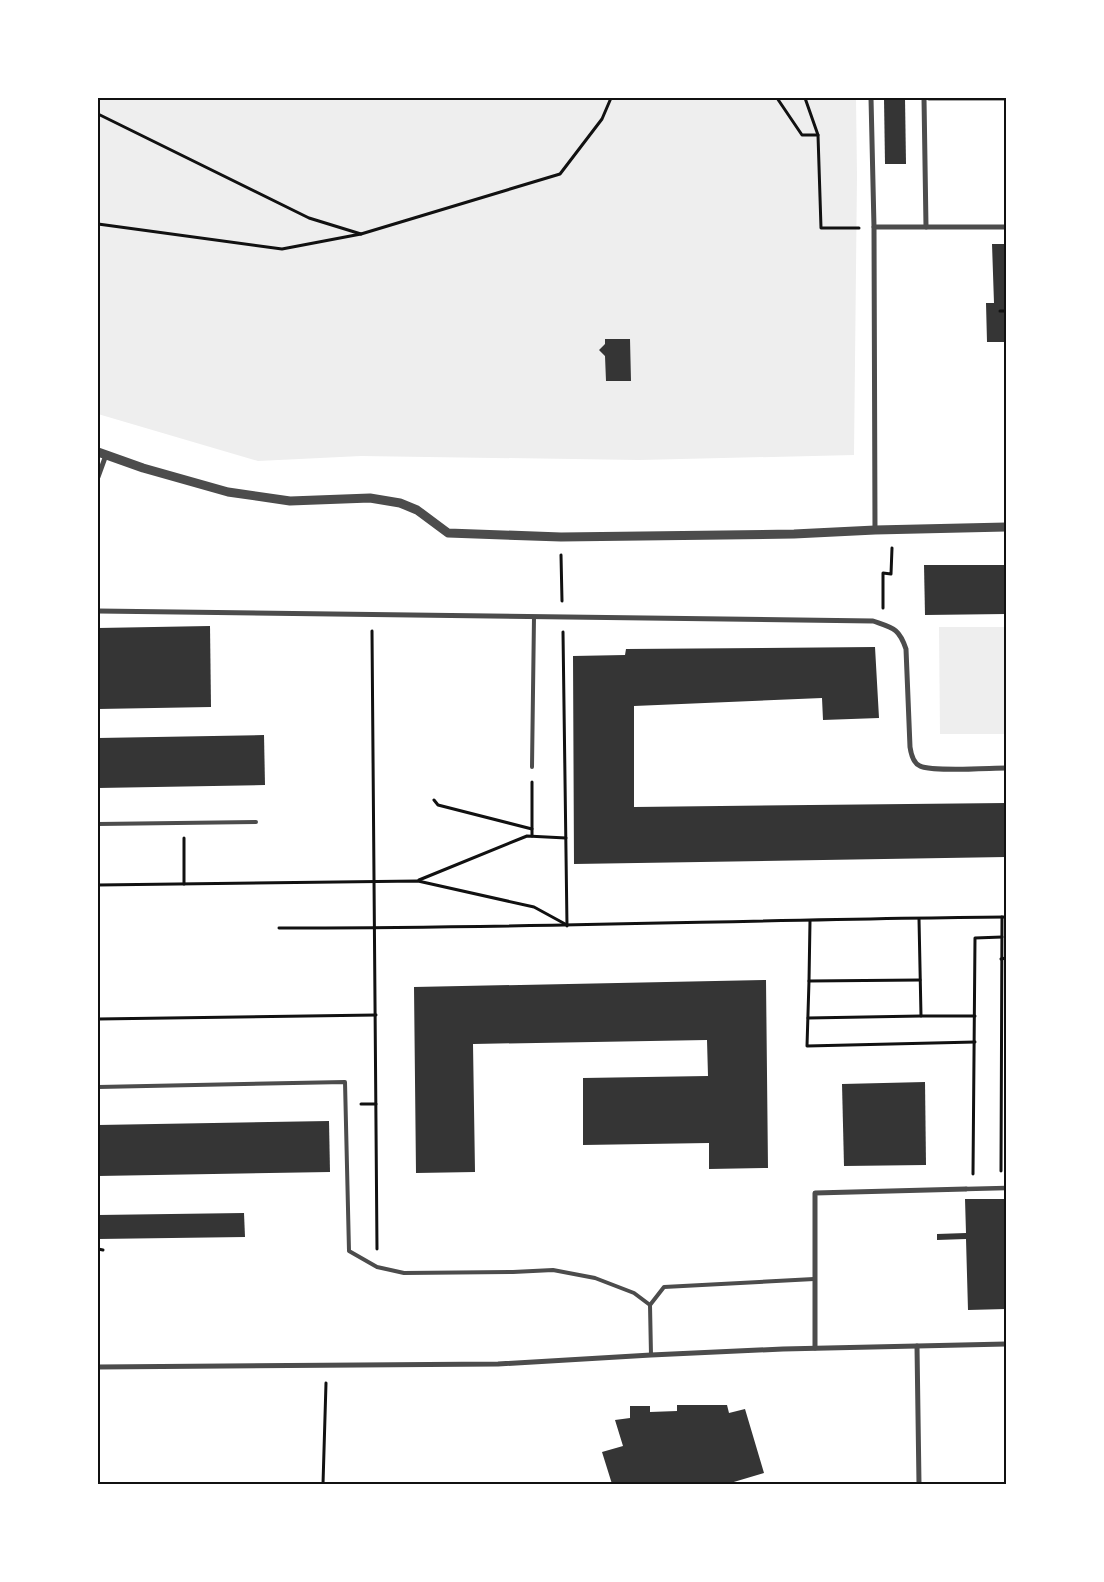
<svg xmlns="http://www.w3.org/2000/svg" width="1104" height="1582" viewBox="0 0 1104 1582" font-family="Figtree,sans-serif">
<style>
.green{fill:#eee}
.building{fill:#353535}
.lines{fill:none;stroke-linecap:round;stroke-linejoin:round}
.path{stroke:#111;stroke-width:3}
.service{stroke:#4c4c4c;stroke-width:4}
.pedestrian{stroke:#4c4c4c;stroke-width:4.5}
.minor{stroke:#4c4c4c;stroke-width:5}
.tertiary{stroke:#4c4c4c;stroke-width:9}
.neatline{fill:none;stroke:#111;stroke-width:2}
</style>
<rect width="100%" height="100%" fill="#fff"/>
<g class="green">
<path d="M 98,98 L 856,98 L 857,176 L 854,455 L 639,460 L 361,456 L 258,461 L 98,414 Z"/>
<path d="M 939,627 L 1006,627 L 1006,734 L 940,734 Z"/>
</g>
<g class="building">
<path d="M 884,98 L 905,98 L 906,164 L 885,164 Z"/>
<path d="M 992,244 L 1006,244 L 1006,342 L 987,342 L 986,303 L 994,303 Z"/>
<path d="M 605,339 L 630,339 L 631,381 L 606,381 L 605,356 L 599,350 L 605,344 Z"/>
<path d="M 924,565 L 1006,565 L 1006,614 L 925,615 Z"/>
<path d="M 210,626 L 211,707 L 98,709 L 98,628 Z"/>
<path d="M 875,647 L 879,718 L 823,720 L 822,698 L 634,706 L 634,807 L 1006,803 L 1006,857 L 574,864 L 573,656 L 625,655 L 626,649 Z"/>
<path d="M 264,735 L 265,785 L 98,788 L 98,738 Z"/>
<path d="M 766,980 L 768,1168 L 709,1169 L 709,1143 L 583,1145 L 583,1078 L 708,1076 L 707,1040 L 473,1044 L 475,1172 L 416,1173 L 414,987 Z"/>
<path d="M 925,1082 L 926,1165 L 844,1166 L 842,1084 Z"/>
<path d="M 329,1121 L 330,1172 L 98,1176 L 98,1125 Z"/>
<path d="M 965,1199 L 1006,1199 L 1006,1309 L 968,1310 L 966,1239 L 937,1240 L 937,1234 L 966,1233 Z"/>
<path d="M 244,1213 L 245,1237 L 98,1239 L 98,1215 Z"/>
<path d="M 677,1405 L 727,1405 L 729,1413 L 745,1409 L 764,1473 L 727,1484 L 612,1484 L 602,1452 L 623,1446 L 615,1420 L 630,1418 L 630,1406 L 650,1406 L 650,1412 L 677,1411 Z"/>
</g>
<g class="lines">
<g class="path">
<path d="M 777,98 L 802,135 L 818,135"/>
<path d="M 805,98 L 818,135 L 821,228 L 859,228"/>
<path d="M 98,114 L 309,218 L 361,234 L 560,174 L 602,119 L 611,98"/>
<path d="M 98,224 L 282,249 L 361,234"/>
<path d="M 1000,311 L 1006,311"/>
<path d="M 561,555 L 562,601"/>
<path d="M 883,608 L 883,573 L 891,574 L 892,548"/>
<path d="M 372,631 L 377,1249"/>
<path d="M 563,632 L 567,926"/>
<path d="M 532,782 L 532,836"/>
<path d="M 434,800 L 438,805 L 532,829"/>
<path d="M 184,838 L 184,884"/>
<path d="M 419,880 L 527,836 L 566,838"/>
<path d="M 98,885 L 418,881 L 534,907 L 567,925"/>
<path d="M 919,919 L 921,1016 L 975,1016"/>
<path d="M 810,921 L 809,981 L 920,980"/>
<path d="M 279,928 C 521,929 764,919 1006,917"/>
<path d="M 1001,959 L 1006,958"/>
<path d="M 809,981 L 807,1046 L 975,1042"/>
<path d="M 808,1018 L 921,1016"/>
<path d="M 98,1019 L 376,1015"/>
<path d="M 361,1104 L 376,1104"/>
<path d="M 1001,1171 L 1002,917"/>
<path d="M 973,1174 L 975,938 L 1002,937"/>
<path d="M 98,1249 L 103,1250"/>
<path d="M 323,1484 L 326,1383"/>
</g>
<g class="service">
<path d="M 532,767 L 534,617"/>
<path d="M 98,824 L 256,822"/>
<path d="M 98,1087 L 345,1082 L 349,1251 L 377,1267 L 404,1273 L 513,1272 L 553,1270 L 595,1278 L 634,1293 L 650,1305"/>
<path d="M 651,1355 L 650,1305 L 664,1287 L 814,1279"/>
</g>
<path class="pedestrian" d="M 966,1189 L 1006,1188"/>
<g class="minor">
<path d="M 871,98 L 874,227"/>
<path d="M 924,98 L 926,227"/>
<path d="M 929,98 L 1006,98"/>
<path d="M 98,477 L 106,455"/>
<path d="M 875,530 L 874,227 L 1006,227"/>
<path d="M 98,611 L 873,621 C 893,628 899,628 906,649 L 910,747 C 911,754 913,763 920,766 C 932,772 990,768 1006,768"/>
<path d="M 917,1346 L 919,1484"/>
<path d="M 815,1348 L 815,1193 L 966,1189"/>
<path d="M 98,1367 L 498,1364 L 651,1355 L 783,1349 L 1006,1344"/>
</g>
<path class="tertiary" d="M 98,452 L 143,468 L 228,492 L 290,501 L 370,498 L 400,503 L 417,510 L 448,533 L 561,537 L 794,534 L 875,530 L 1006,527"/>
</g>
<rect width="1104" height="1582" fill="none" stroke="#ffffff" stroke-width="198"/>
<rect x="99" y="99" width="906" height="1384" class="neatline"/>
</svg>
